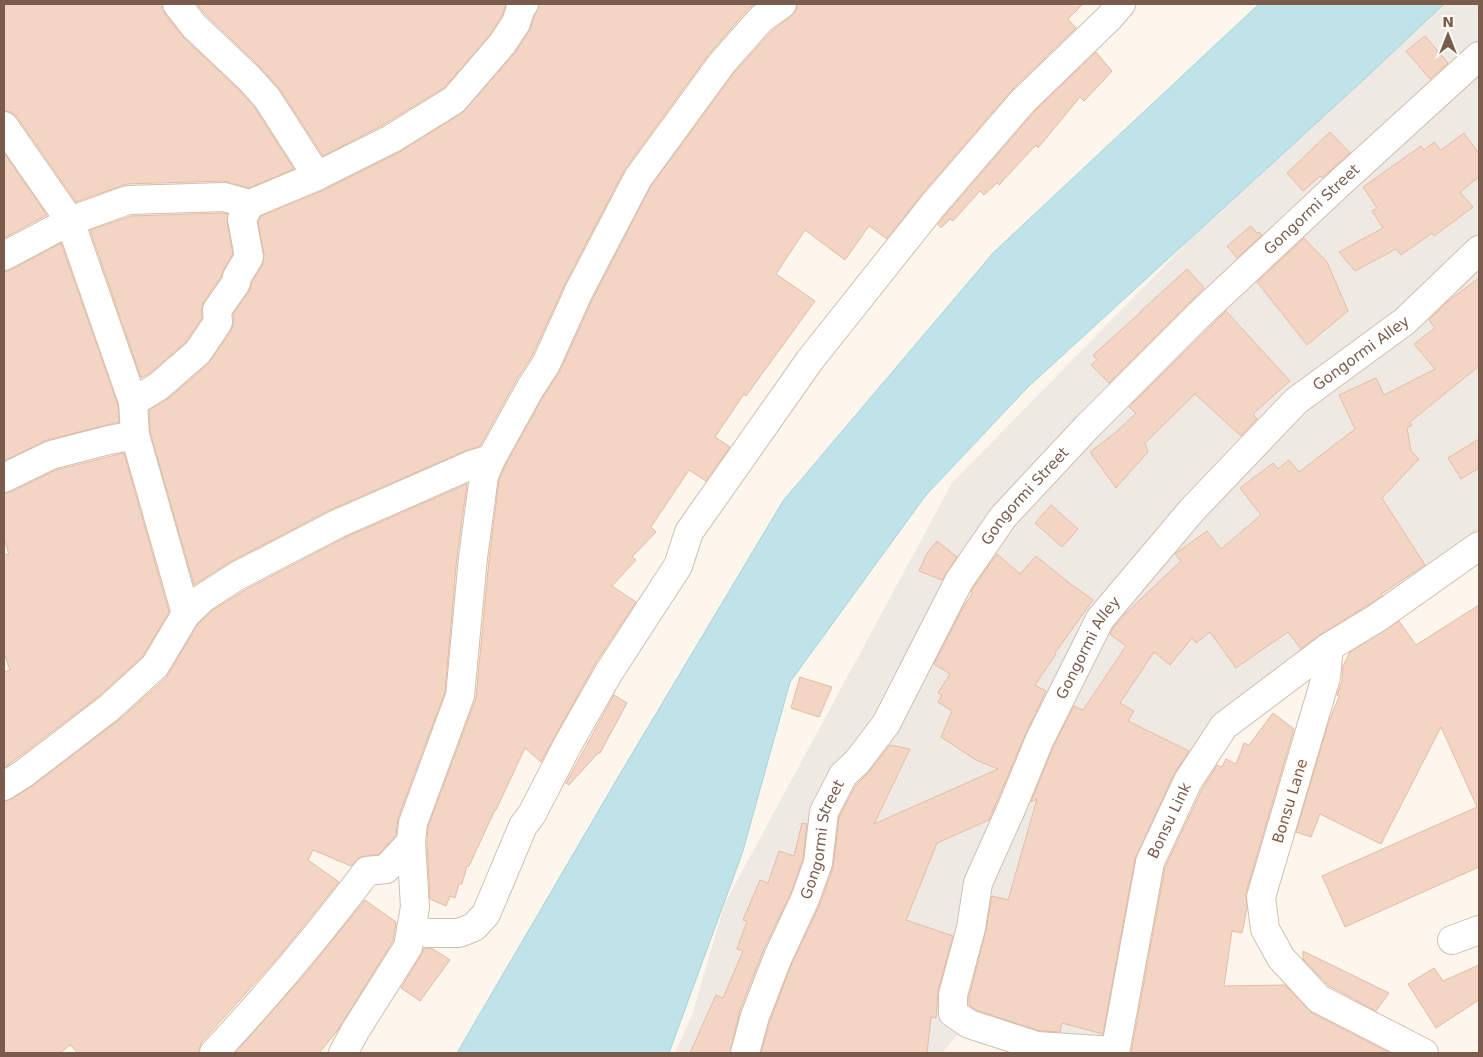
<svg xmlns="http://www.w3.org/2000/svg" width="1483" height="1057" viewBox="0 0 1483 1057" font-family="'DejaVu Sans',sans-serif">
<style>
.industrial{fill:#efe9e4}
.water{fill:#bfe3e8;stroke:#a5d3da}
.building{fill:#f3d5c3;stroke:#e6bba3}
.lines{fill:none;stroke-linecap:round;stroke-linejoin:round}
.street-casing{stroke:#d1beb0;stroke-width:30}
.street{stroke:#fff;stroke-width:28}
.labels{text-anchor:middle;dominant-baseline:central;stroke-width:4.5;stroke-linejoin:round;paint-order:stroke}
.street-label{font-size:15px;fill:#7a5c4d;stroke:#fffaf3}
</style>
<rect width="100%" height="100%" fill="#fdf6ec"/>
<path class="industrial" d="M 1431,4 L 1479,4 L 1479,557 L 1232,733 L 1144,877 L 1105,1049 L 1041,1053 L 957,1035 L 942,1053 L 675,1053 L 692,1015 L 725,903 L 952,483 L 1307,120 Z"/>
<path class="water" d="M 1259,4 L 1444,4 L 1359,84 L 1028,387 L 926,495 L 790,682 L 742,854 L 669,1053 L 457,1053 L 620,774 L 783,501 L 994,252 Z"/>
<g class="building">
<path d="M 4,4 L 162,4 L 165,14 L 182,36 L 238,89 L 255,108 L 294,169 L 249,188 L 224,181 L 127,184 L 76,202 L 17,117 L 11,112 L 4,111 Z"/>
<path d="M 197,4 L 506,4 L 502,16 L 490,35 L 444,88 L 383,125 L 323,156 L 279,88 L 260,67 L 206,15 Z"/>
<path d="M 539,4 L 755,4 L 749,8 L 709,54 L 625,169 L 565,284 L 532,356 L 517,379 L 480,446 L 465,451 L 330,510 L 230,562 L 194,585 L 150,432 L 149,410 L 169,398 L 208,364 L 231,331 L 234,321 L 233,314 L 249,292 L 252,282 L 263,264 L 264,254 L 258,222 L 261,216 L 324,190 L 398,153 L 462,113 L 515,53 L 529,31 Z"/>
<path d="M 797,4 L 1083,4 L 1068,19 L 1076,28 L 1011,91 L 922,194 L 887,239 L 869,226 L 845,260 L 805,230 L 776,274 L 815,301 L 746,396 L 744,394 L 715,437 L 730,447 L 706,481 L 689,470 L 651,527 L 656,532 L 632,557 L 636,560 L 612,586 L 636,602 L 595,664 L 541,762 L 525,748 L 496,810 L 495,810 L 469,866 L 467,866 L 462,884 L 459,884 L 455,898 L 450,896 L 446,906 L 430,899 L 427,842 L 428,827 L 476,698 L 489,560 L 499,480 L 505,466 L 544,395 L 560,371 L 593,298 L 651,186 L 734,73 L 772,31 L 791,16 L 796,11 Z"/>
<path d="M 1425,36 L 1448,63 L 1430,79 L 1406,51 Z"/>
<path d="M 1096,52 L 1112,71 L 1103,81 L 1084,101 L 1080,97 L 1038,148 L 1036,145 L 999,185 L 997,183 L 984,195 L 980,191 L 953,221 L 950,219 L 941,228 L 938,224 L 946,214 L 1034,112 Z"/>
<path d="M 1330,132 L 1350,153 L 1322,178 L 1320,176 L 1303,191 L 1287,173 Z"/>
<path d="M 1464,133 L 1479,154 L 1479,177 L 1460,192 L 1473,207 L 1434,236 L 1432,233 L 1401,255 L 1396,249 L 1355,271 L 1339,252 L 1383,228 L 1372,211 L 1377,208 L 1363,187 L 1421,146 L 1424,150 L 1434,142 L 1441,150 Z"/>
<path d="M 4,153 L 47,215 L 4,238 Z"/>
<path d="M 222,213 L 228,214 L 227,222 L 233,254 L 224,269 L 221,277 L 204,301 L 201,311 L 202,318 L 186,342 L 150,373 L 141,378 L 90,230 L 131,216 Z"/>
<path d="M 1251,226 L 1257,233 L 1259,232 L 1262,235 L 1237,258 L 1227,246 Z"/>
<path d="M 1304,238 L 1327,262 L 1348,311 L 1307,345 L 1257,282 Z"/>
<path d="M 61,243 L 118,405 L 119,422 L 47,440 L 4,461 L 4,272 L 11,270 Z"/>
<path d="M 1187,269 L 1204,288 L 1109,383 L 1091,365 L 1097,360 L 1093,355 L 1141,312 L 1141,311 Z"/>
<path d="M 1479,278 L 1479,366 L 1410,422 L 1412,425 L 1407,428 L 1411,451 L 1419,459 L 1382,498 L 1425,565 L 1381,594 L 1382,596 L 1368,605 L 1321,634 L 1301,649 L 1288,632 L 1236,668 L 1210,632 L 1196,643 L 1192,638 L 1170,665 L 1154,652 L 1120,703 L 1134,711 L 1128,721 L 1189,751 L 1174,774 L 1135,859 L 1103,1034 L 1062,1023 L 1060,1032 L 1040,1031 L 976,1010 L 969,1005 L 969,997 L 986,930 L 992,896 L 1008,900 L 1037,799 L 1031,802 L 1054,745 L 1074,706 L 1083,710 L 1126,646 L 1110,634 L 1113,628 L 1126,613 L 1181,561 L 1175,554 L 1207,531 L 1221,549 L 1261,515 L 1240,488 L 1273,463 L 1278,469 L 1289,460 L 1299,472 L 1355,429 L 1339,395 L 1376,378 L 1384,395 L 1435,369 L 1414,344 L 1435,328 L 1429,320 L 1447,302 Z"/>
<path d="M 1226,311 L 1290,381 L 1253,414 L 1257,419 L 1241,436 L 1195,394 L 1145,443 L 1148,452 L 1116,488 L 1090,452 L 1115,433 L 1136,413 L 1129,407 Z"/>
<path d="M 1479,439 L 1479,468 L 1461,479 L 1448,458 Z"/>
<path d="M 124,453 L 169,612 L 143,656 L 99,696 L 4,768 L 4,672 L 10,670 L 4,653 L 4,555 L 9,554 L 4,539 L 4,493 L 11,492 L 56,470 Z"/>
<path d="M 467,484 L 457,556 L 445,692 L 398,818 L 396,835 L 379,854 L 360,857 L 351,866 L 313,850 L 308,860 L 339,882 L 281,954 L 202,1042 L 199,1049 L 199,1053 L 78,1053 L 70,1045 L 60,1053 L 4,1053 L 4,801 L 12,799 L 32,786 L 119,720 L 166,678 L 198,624 L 213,610 L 245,590 L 344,538 Z"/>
<path d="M 1051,505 L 1078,529 L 1062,547 L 1035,523 Z"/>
<path d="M 937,541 L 957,557 L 942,580 L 919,571 L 927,553 Z"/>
<path d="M 997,554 L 1020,574 L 1036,556 L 1068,582 L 1093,600 L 1055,653 L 1056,654 L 1035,685 L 1046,691 L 1026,733 L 989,820 L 937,843 L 906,920 L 953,936 L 938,991 L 936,1018 L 931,1017 L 927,1053 L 761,1053 L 770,1021 L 792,963 L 820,904 L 833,868 L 839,817 L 856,785 L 869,772 L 890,745 L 910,749 L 874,824 L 998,769 L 976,760 L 941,737 L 952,711 L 938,702 L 942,695 L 938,693 L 950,674 L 934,664 L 962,609 L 973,593 L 971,592 L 972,589 Z"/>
<path d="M 1479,605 L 1479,867 L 1345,927 L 1322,876 L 1477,807 L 1441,727 L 1381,844 L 1320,814 L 1311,837 L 1296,832 L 1329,721 L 1339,697 L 1337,695 L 1342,681 L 1343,666 L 1350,652 L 1399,621 L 1416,645 Z"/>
<path d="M 800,677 L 832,687 L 819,717 L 791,708 Z"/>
<path d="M 614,695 L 627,703 L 600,753 L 598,753 L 569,785 L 566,783 Z"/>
<path d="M 1273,713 L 1294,729 L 1246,893 L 1247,908 L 1242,933 L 1232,931 L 1224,986 L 1285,985 L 1312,1013 L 1390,1053 L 1131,1053 L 1165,867 L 1202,789 L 1217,765 L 1222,767 L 1226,759 L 1236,764 L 1244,743 L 1249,745 Z"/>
<path d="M 802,823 L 807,824 L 803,859 L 791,893 L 763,951 L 740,1010 L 730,1053 L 690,1053 L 716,995 L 723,998 L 743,951 L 737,949 L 747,921 L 743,920 L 760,880 L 768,883 L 779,851 L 794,856 Z"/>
<path d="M 365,900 L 396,922 L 393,941 L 338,1030 L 319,1053 L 235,1053 L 305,974 Z"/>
<path d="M 424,948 L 433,949 L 450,960 L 420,1001 L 401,988 L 421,955 Z"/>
<path d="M 1303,951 L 1389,993 L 1376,1011 L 1329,986 L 1303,959 Z"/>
<path d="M 1479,965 L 1479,1000 L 1436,1028 L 1408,984 L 1434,968 L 1443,981 Z"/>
</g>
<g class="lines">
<g class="street-casing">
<g id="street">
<path d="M 177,4 L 194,26 L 249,78 L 267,98 L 317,176"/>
<path d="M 4,126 L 70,221 L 133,402 L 135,435 L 186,614"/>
<path d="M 4,256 L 70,221 L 128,200 L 224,197 L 250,204 L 317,176 L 391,139 L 454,100 L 502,44 L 516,23 L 520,10 L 524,4"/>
<path d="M 133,402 L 159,386 L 198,352 L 218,322 L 217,310 L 236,283 L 237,277 L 249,257 L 242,219 L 250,204"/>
<path d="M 4,478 L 51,455 L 109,440 L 135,435"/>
<path d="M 1329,647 L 1326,677 L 1261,897 L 1265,929 L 1281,958 L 1319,999 L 1424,1053"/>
<path d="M 4,786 L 23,774 L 109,708 L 155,666 L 186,614 L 203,598 L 237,576 L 337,524 L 471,465 L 491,459"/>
<path d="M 411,929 L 428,933 L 459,933 L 474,927 L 486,914 L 523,826 L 532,814 L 568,744 L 609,672 L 678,566 L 689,532 L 810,360 L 934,204 L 1023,101 L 1109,18 L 1121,4"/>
<path d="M 1452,940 L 1479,930"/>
<path id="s1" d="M 1114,1051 L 1037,1046 L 969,1024 L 953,1013 L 953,995 L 971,928 L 978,883 L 1012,807 L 1040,739 L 1100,619 L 1192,510 L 1296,401 L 1405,321 L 1479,250"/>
<path d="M 214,1053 C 268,995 319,935 367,871 L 386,869 L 411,842 L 413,823 L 460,696 L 473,558 L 484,476 L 491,459 L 531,387 L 546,364 L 579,291 L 638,178 L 722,63 L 761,19 L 782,4"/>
<path d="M 343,1053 L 355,1031 L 408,947 L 415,907 L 411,842"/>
<path id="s2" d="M 745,1053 L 755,1016 L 778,957 L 805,899 L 818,863 L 824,812 L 843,775 L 857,762 L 886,724 L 959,581 L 1003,517 L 1088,426 L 1200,314 L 1342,181 L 1479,56"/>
<path id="s3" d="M 1115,1053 L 1150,862 L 1188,781 L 1224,726 L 1329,647 L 1377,618 L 1479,546"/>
</g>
</g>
<use href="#street" class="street"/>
</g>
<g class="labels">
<g class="street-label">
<text stroke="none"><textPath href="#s2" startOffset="1038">Gongormi Street</textPath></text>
<text stroke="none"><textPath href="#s1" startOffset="966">Gongormi Alley</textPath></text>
<text stroke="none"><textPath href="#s2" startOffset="632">Gongormi Street</textPath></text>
<text stroke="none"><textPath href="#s1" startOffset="561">Gongormi Alley</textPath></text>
<text transform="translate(1290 801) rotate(-73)">Bonsu Lane</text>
<text stroke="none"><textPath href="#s3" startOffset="240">Bonsu Link</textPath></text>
<text stroke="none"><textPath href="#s2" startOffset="228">Gongormi Street</textPath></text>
</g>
</g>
<rect width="1483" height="1057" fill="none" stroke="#7a5c4d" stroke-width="10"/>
<g transform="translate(1448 35)" stroke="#fffaf3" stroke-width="4" paint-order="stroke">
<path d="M0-4L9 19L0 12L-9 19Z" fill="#7a5c4d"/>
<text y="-8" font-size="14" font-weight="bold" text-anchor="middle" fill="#7a5c4d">N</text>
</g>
</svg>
